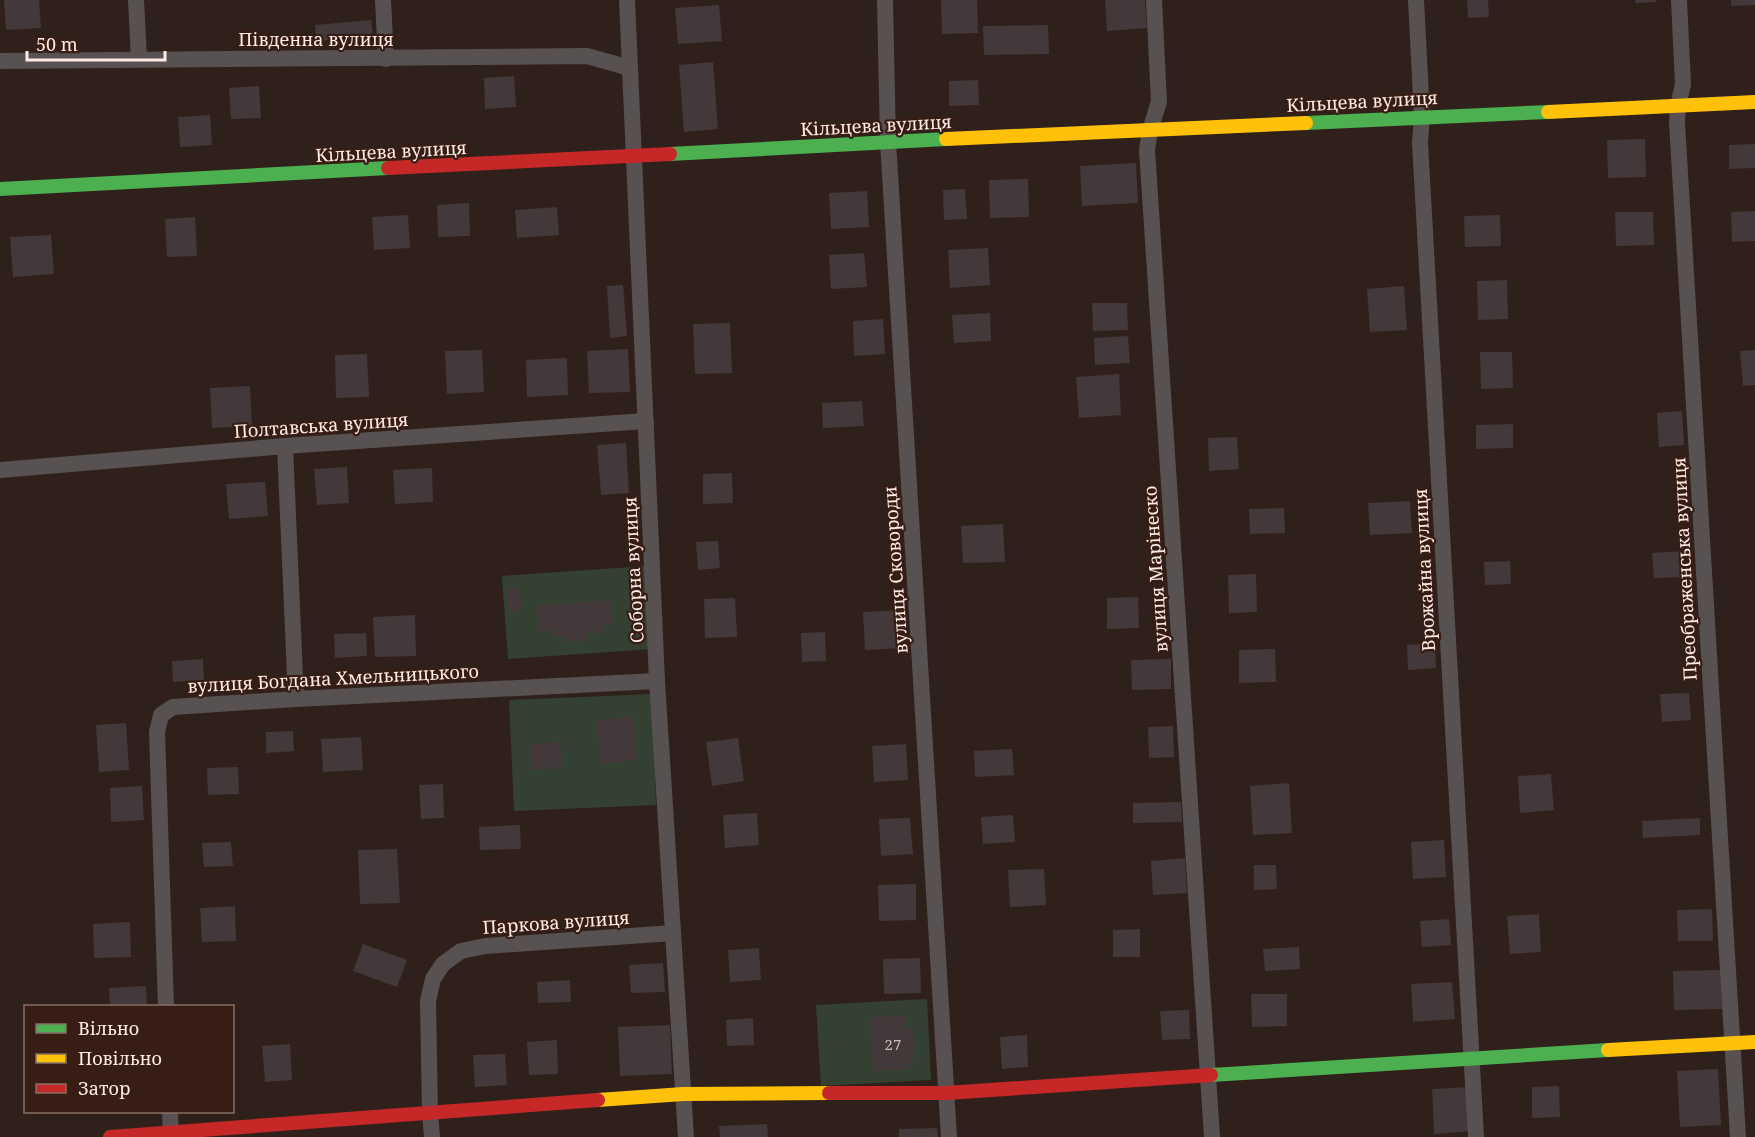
<svg xmlns="http://www.w3.org/2000/svg" width="1755" height="1137" viewBox="0 0 1755 1137" font-family="'Noto Serif',serif">
<style>
.green{fill:#344031}
.building{fill:#43383a}
.lines{fill:none;stroke-linecap:round;stroke-linejoin:round}
.street{stroke:#575151;stroke-width:16}
.fast{stroke:#4caf50;stroke-width:14}
.slow{stroke:#ffc107;stroke-width:14}
.jam{stroke:#c62828;stroke-width:14}
.labels{text-anchor:middle;dominant-baseline:central;stroke-width:4.5;stroke-linejoin:round;paint-order:stroke}
.number-label{font-size:15px;fill:#cfbeba}
.street-label{font-size:18px;fill:#feebe5;stroke:#371d13}
</style>
<rect width="100%" height="100%" fill="#2f201b"/>
<g class="green">
<path d="M 646,566 L 652,649 L 508,659 L 502,576 Z"/>
<path d="M 652,694 L 656,805 L 514,811 L 509,700 Z"/>
<path d="M 927,999 L 931,1080 L 821,1086 L 816,1005 Z"/>
</g>
<g class="building">
<path d="M 4,0 L 39,0 L 41,28 L 6,30 Z"/>
<path d="M 941,0 L 977,0 L 978,33 L 942,34 Z"/>
<path d="M 1105,0 L 1145,0 L 1147,28 L 1107,31 Z"/>
<path d="M 1467,0 L 1488,0 L 1489,17 L 1468,18 Z"/>
<path d="M 1635,0 L 1656,0 L 1656,2 L 1636,3 Z"/>
<path d="M 1731,0 L 1755,0 L 1755,5 L 1731,6 Z"/>
<path d="M 719,5 L 722,41 L 678,44 L 675,8 Z"/>
<path d="M 371,20 L 373,36 L 316,41 L 315,25 Z"/>
<path d="M 1048,25 L 1049,54 L 984,55 L 983,26 Z"/>
<path d="M 713,62 L 718,129 L 684,132 L 679,65 Z"/>
<path d="M 514,76 L 516,107 L 485,109 L 484,78 Z"/>
<path d="M 978,80 L 979,105 L 949,106 L 949,81 Z"/>
<path d="M 259,86 L 261,118 L 231,119 L 229,88 Z"/>
<path d="M 210,115 L 212,145 L 180,147 L 178,117 Z"/>
<path d="M 1645,139 L 1646,177 L 1608,178 L 1607,140 Z"/>
<path d="M 1755,144 L 1755,168 L 1729,169 L 1729,145 Z"/>
<path d="M 1136,163 L 1138,203 L 1082,206 L 1080,166 Z"/>
<path d="M 1028,179 L 1029,217 L 990,218 L 989,180 Z"/>
<path d="M 965,189 L 967,219 L 944,220 L 943,190 Z"/>
<path d="M 867,191 L 869,227 L 831,229 L 829,193 Z"/>
<path d="M 469,203 L 470,236 L 438,237 L 437,205 Z"/>
<path d="M 557,207 L 559,235 L 517,238 L 515,210 Z"/>
<path d="M 1755,211 L 1755,241 L 1732,242 L 1731,212 Z"/>
<path d="M 1615,212 L 1653,212 L 1654,245 L 1616,246 Z"/>
<path d="M 408,215 L 410,248 L 374,250 L 372,217 Z"/>
<path d="M 1500,215 L 1501,246 L 1465,247 L 1464,216 Z"/>
<path d="M 195,217 L 197,256 L 167,257 L 165,219 Z"/>
<path d="M 51,235 L 54,274 L 13,277 L 10,237 Z"/>
<path d="M 988,248 L 990,285 L 950,288 L 948,250 Z"/>
<path d="M 864,253 L 867,287 L 831,289 L 829,255 Z"/>
<path d="M 1507,280 L 1508,319 L 1478,320 L 1477,281 Z"/>
<path d="M 623,285 L 627,336 L 610,338 L 607,286 Z"/>
<path d="M 1404,286 L 1407,330 L 1370,332 L 1367,289 Z"/>
<path d="M 1092,303 L 1127,303 L 1128,330 L 1093,331 Z"/>
<path d="M 990,313 L 991,341 L 954,343 L 952,315 Z"/>
<path d="M 883,319 L 885,354 L 854,356 L 853,321 Z"/>
<path d="M 730,323 L 732,373 L 695,374 L 693,324 Z"/>
<path d="M 1128,336 L 1130,363 L 1095,365 L 1094,338 Z"/>
<path d="M 628,349 L 630,392 L 589,393 L 587,351 Z"/>
<path d="M 482,350 L 484,392 L 447,394 L 445,351 Z"/>
<path d="M 1755,350 L 1755,385 L 1743,386 L 1740,351 Z"/>
<path d="M 1480,352 L 1512,352 L 1513,388 L 1481,389 Z"/>
<path d="M 367,354 L 369,397 L 336,398 L 335,355 Z"/>
<path d="M 567,358 L 568,395 L 527,397 L 526,360 Z"/>
<path d="M 1119,374 L 1121,415 L 1079,418 L 1076,377 Z"/>
<path d="M 250,386 L 252,426 L 212,428 L 210,388 Z"/>
<path d="M 862,401 L 864,426 L 823,428 L 822,403 Z"/>
<path d="M 1682,411 L 1684,445 L 1659,447 L 1657,413 Z"/>
<path d="M 1513,424 L 1513,448 L 1476,449 L 1476,425 Z"/>
<path d="M 1237,437 L 1239,469 L 1209,471 L 1208,438 Z"/>
<path d="M 626,443 L 629,493 L 601,495 L 597,445 Z"/>
<path d="M 347,467 L 349,503 L 317,505 L 314,469 Z"/>
<path d="M 432,468 L 433,502 L 395,504 L 393,470 Z"/>
<path d="M 732,473 L 733,503 L 703,504 L 703,474 Z"/>
<path d="M 265,482 L 268,516 L 229,519 L 226,484 Z"/>
<path d="M 1410,501 L 1412,533 L 1370,535 L 1368,503 Z"/>
<path d="M 1284,508 L 1285,533 L 1250,534 L 1249,509 Z"/>
<path d="M 1003,524 L 1005,562 L 963,563 L 961,526 Z"/>
<path d="M 718,541 L 720,568 L 698,570 L 696,542 Z"/>
<path d="M 1684,551 L 1686,577 L 1654,578 L 1652,553 Z"/>
<path d="M 1510,561 L 1511,584 L 1485,585 L 1484,562 Z"/>
<path d="M 1256,574 L 1257,612 L 1229,613 L 1228,575 Z"/>
<path d="M 520,586 L 522,610 L 509,611 L 507,587 Z"/>
<path d="M 1138,597 L 1139,628 L 1107,629 L 1107,598 Z"/>
<path d="M 735,598 L 737,637 L 705,638 L 704,599 Z"/>
<path d="M 611,600 L 613,625 L 603,626 L 604,633 L 586,634 L 587,641 L 566,642 L 566,636 L 554,637 L 553,630 L 538,631 L 536,606 Z"/>
<path d="M 900,610 L 902,648 L 865,650 L 863,612 Z"/>
<path d="M 415,615 L 416,656 L 375,657 L 373,617 Z"/>
<path d="M 825,632 L 826,661 L 802,662 L 801,633 Z"/>
<path d="M 366,633 L 367,656 L 335,658 L 334,634 Z"/>
<path d="M 1435,643 L 1436,668 L 1408,670 L 1407,645 Z"/>
<path d="M 1275,649 L 1276,682 L 1239,683 L 1239,650 Z"/>
<path d="M 203,659 L 204,680 L 173,682 L 172,661 Z"/>
<path d="M 1171,659 L 1171,689 L 1132,690 L 1131,660 Z"/>
<path d="M 1689,693 L 1691,720 L 1662,722 L 1660,694 Z"/>
<path d="M 634,717 L 637,760 L 600,764 L 597,720 Z"/>
<path d="M 126,723 L 129,770 L 99,772 L 96,725 Z"/>
<path d="M 1173,726 L 1174,757 L 1149,758 L 1148,727 Z"/>
<path d="M 293,731 L 294,751 L 266,753 L 266,732 Z"/>
<path d="M 361,737 L 363,770 L 323,772 L 321,739 Z"/>
<path d="M 738,738 L 744,781 L 712,786 L 706,742 Z"/>
<path d="M 560,742 L 562,768 L 531,770 L 529,744 Z"/>
<path d="M 906,744 L 908,780 L 874,782 L 872,746 Z"/>
<path d="M 1012,749 L 1014,775 L 975,777 L 974,751 Z"/>
<path d="M 238,767 L 239,794 L 208,795 L 207,768 Z"/>
<path d="M 1551,774 L 1554,810 L 1520,813 L 1518,776 Z"/>
<path d="M 1289,783 L 1292,833 L 1253,835 L 1250,786 Z"/>
<path d="M 443,784 L 444,818 L 421,819 L 419,785 Z"/>
<path d="M 142,786 L 144,820 L 111,822 L 110,788 Z"/>
<path d="M 1181,802 L 1182,822 L 1133,823 L 1133,803 Z"/>
<path d="M 757,813 L 759,845 L 725,848 L 723,815 Z"/>
<path d="M 1013,815 L 1015,842 L 983,844 L 981,817 Z"/>
<path d="M 910,818 L 913,854 L 881,856 L 879,819 Z"/>
<path d="M 1700,818 L 1700,835 L 1643,838 L 1642,821 Z"/>
<path d="M 520,825 L 521,849 L 480,850 L 479,827 Z"/>
<path d="M 1444,840 L 1446,877 L 1413,879 L 1411,842 Z"/>
<path d="M 231,842 L 233,866 L 204,867 L 202,843 Z"/>
<path d="M 397,849 L 400,903 L 360,904 L 358,850 Z"/>
<path d="M 1185,858 L 1187,893 L 1153,895 L 1151,861 Z"/>
<path d="M 1254,865 L 1276,865 L 1277,889 L 1254,890 Z"/>
<path d="M 1044,869 L 1046,905 L 1010,907 L 1008,870 Z"/>
<path d="M 916,884 L 916,920 L 879,921 L 878,885 Z"/>
<path d="M 235,906 L 236,941 L 202,942 L 200,908 Z"/>
<path d="M 1712,909 L 1713,941 L 1678,941 L 1677,910 Z"/>
<path d="M 1539,914 L 1541,952 L 1510,954 L 1507,916 Z"/>
<path d="M 1449,919 L 1451,945 L 1422,947 L 1420,921 Z"/>
<path d="M 130,922 L 131,957 L 94,958 L 93,924 Z"/>
<path d="M 1140,929 L 1140,957 L 1113,957 L 1113,930 Z"/>
<path d="M 363,944 L 407,960 L 397,987 L 353,971 Z"/>
<path d="M 1299,947 L 1300,969 L 1265,971 L 1263,949 Z"/>
<path d="M 759,948 L 761,980 L 730,982 L 728,950 Z"/>
<path d="M 920,958 L 921,993 L 884,994 L 883,959 Z"/>
<path d="M 663,963 L 665,992 L 631,993 L 629,965 Z"/>
<path d="M 1721,970 L 1722,1009 L 1674,1010 L 1673,971 Z"/>
<path d="M 570,980 L 571,1002 L 538,1003 L 537,982 Z"/>
<path d="M 1452,982 L 1455,1019 L 1413,1022 L 1411,984 Z"/>
<path d="M 146,986 L 147,1006 L 110,1006 L 109,988 Z"/>
<path d="M 1251,994 L 1287,994 L 1287,1026 L 1252,1027 Z"/>
<path d="M 1189,1010 L 1190,1039 L 1162,1040 L 1160,1011 Z"/>
<path d="M 905,1015 L 906,1028 L 913,1028 L 914,1061 L 908,1061 L 909,1069 L 873,1071 L 870,1018 Z"/>
<path d="M 753,1018 L 754,1045 L 727,1046 L 726,1020 Z"/>
<path d="M 670,1025 L 672,1074 L 620,1076 L 618,1027 Z"/>
<path d="M 1027,1035 L 1028,1067 L 1002,1069 L 1000,1037 Z"/>
<path d="M 557,1040 L 558,1074 L 529,1075 L 527,1042 Z"/>
<path d="M 290,1044 L 292,1080 L 265,1082 L 262,1046 Z"/>
<path d="M 505,1054 L 507,1085 L 475,1087 L 473,1055 Z"/>
<path d="M 1718,1069 L 1721,1125 L 1680,1127 L 1677,1071 Z"/>
<path d="M 1559,1086 L 1560,1117 L 1532,1118 L 1532,1087 Z"/>
<path d="M 1468,1087 L 1470,1131 L 1434,1134 L 1432,1089 Z"/>
<path d="M 767,1124 L 768,1137 L 720,1137 L 719,1126 Z"/>
<path d="M 937,1128 L 938,1137 L 899,1137 L 899,1129 Z"/>
</g>
<g class="lines">
<g class="street">
<path d="M 136,0 L 139,59"/>
<path d="M 383,0 L 386,59"/>
<path d="M 627,0 L 657,681 L 686,1137"/>
<path d="M 885,0 L 888,142 L 949,1137"/>
<path d="M 1154,0 L 1159,102 L 1150,130 L 1147,150 L 1212,1137"/>
<path d="M 1416,0 L 1422,116 L 1420,143 L 1476,1137"/>
<path d="M 1679,0 L 1683,84 L 1678,106 L 1677,123 L 1738,1137"/>
<path d="M 0,61 L 587,56 L 630,68"/>
<path d="M 285,446 L 296,699"/>
<path d="M 0,470 L 285,446 L 646,421"/>
<path d="M 166,1006 L 157,732 L 161,715 L 173,707 L 296,699 L 657,681"/>
<path d="M 170,1112 L 171,1137"/>
<path d="M 432,1137 L 430,1113 L 428,1001 L 433,979 L 443,964 L 461,951 L 485,946 L 673,933"/>
</g>
<g class="fast">
<path d="M 1306,123 L 1548,112"/>
<path d="M 670,154 L 946,139"/>
<path d="M 0,189 L 388,168"/>
<path d="M 1211,1075 L 1608,1050"/>
</g>
<g class="slow">
<path d="M 1548,112 L 1755,102"/>
<path d="M 946,139 L 1306,123"/>
<path d="M 1608,1050 L 1755,1042"/>
<path d="M 598,1100 L 683,1094 L 829,1093"/>
</g>
<g class="jam">
<path d="M 388,168 L 670,154"/>
<path d="M 829,1093 L 946,1093 L 1211,1075"/>
<path d="M 110,1137 L 598,1100"/>
</g>
</g>
<g class="labels">
<g class="number-label">
<text x="893" y="1044">27</text>
</g>
<g class="street-label">
<text x="316" y="39">Південна вулиця</text>
<text transform="translate(1362 101) rotate(-3)">Кільцева вулиця</text>
<text transform="translate(876 125) rotate(-3)">Кільцева вулиця</text>
<text transform="translate(391 151) rotate(-3)">Кільцева вулиця</text>
<text transform="translate(321 425) rotate(-4)">Полтавська вулиця</text>
<text transform="translate(1155 569) rotate(-94)">вулиця Марінеско</text>
<text transform="translate(1684 569) rotate(-93)">Преображенська вулиця</text>
<text transform="translate(633 570) rotate(-93)">Соборна вулиця</text>
<text transform="translate(895 570) rotate(-94)">вулиця Сковороди</text>
<text transform="translate(1424 570) rotate(-93)">Врожайна вулиця</text>
<text transform="translate(333 678) rotate(-3)">вулиця Богдана Хмельницького</text>
<text transform="translate(556 922) rotate(-4)">Паркова вулиця</text>
</g>
</g>
<rect x="24" y="1005" width="210" height="108" fill="#371d13" stroke="#876f67" stroke-width="1.5"/>
<rect x="36" y="1024" width="30" height="9" fill="#4caf50" stroke="#876f67" stroke-width="1.5"/>
<text x="78" y="1035" font-size="18" fill="#feebe5">Вільно</text>
<rect x="36" y="1054" width="30" height="9" fill="#ffc107" stroke="#876f67" stroke-width="1.5"/>
<text x="78" y="1065" font-size="18" fill="#feebe5">Повільно</text>
<rect x="36" y="1084" width="30" height="9" fill="#c62828" stroke="#876f67" stroke-width="1.5"/>
<text x="78" y="1095" font-size="18" fill="#feebe5">Затор</text>
<path d="M27 51v9h138v-9" fill="none" stroke="#feebe5" stroke-width="3"/>
<text x="36" y="51" font-size="18" fill="#feebe5" stroke="#371d13" stroke-width="4.5" paint-order="stroke">50 m</text>
</svg>
